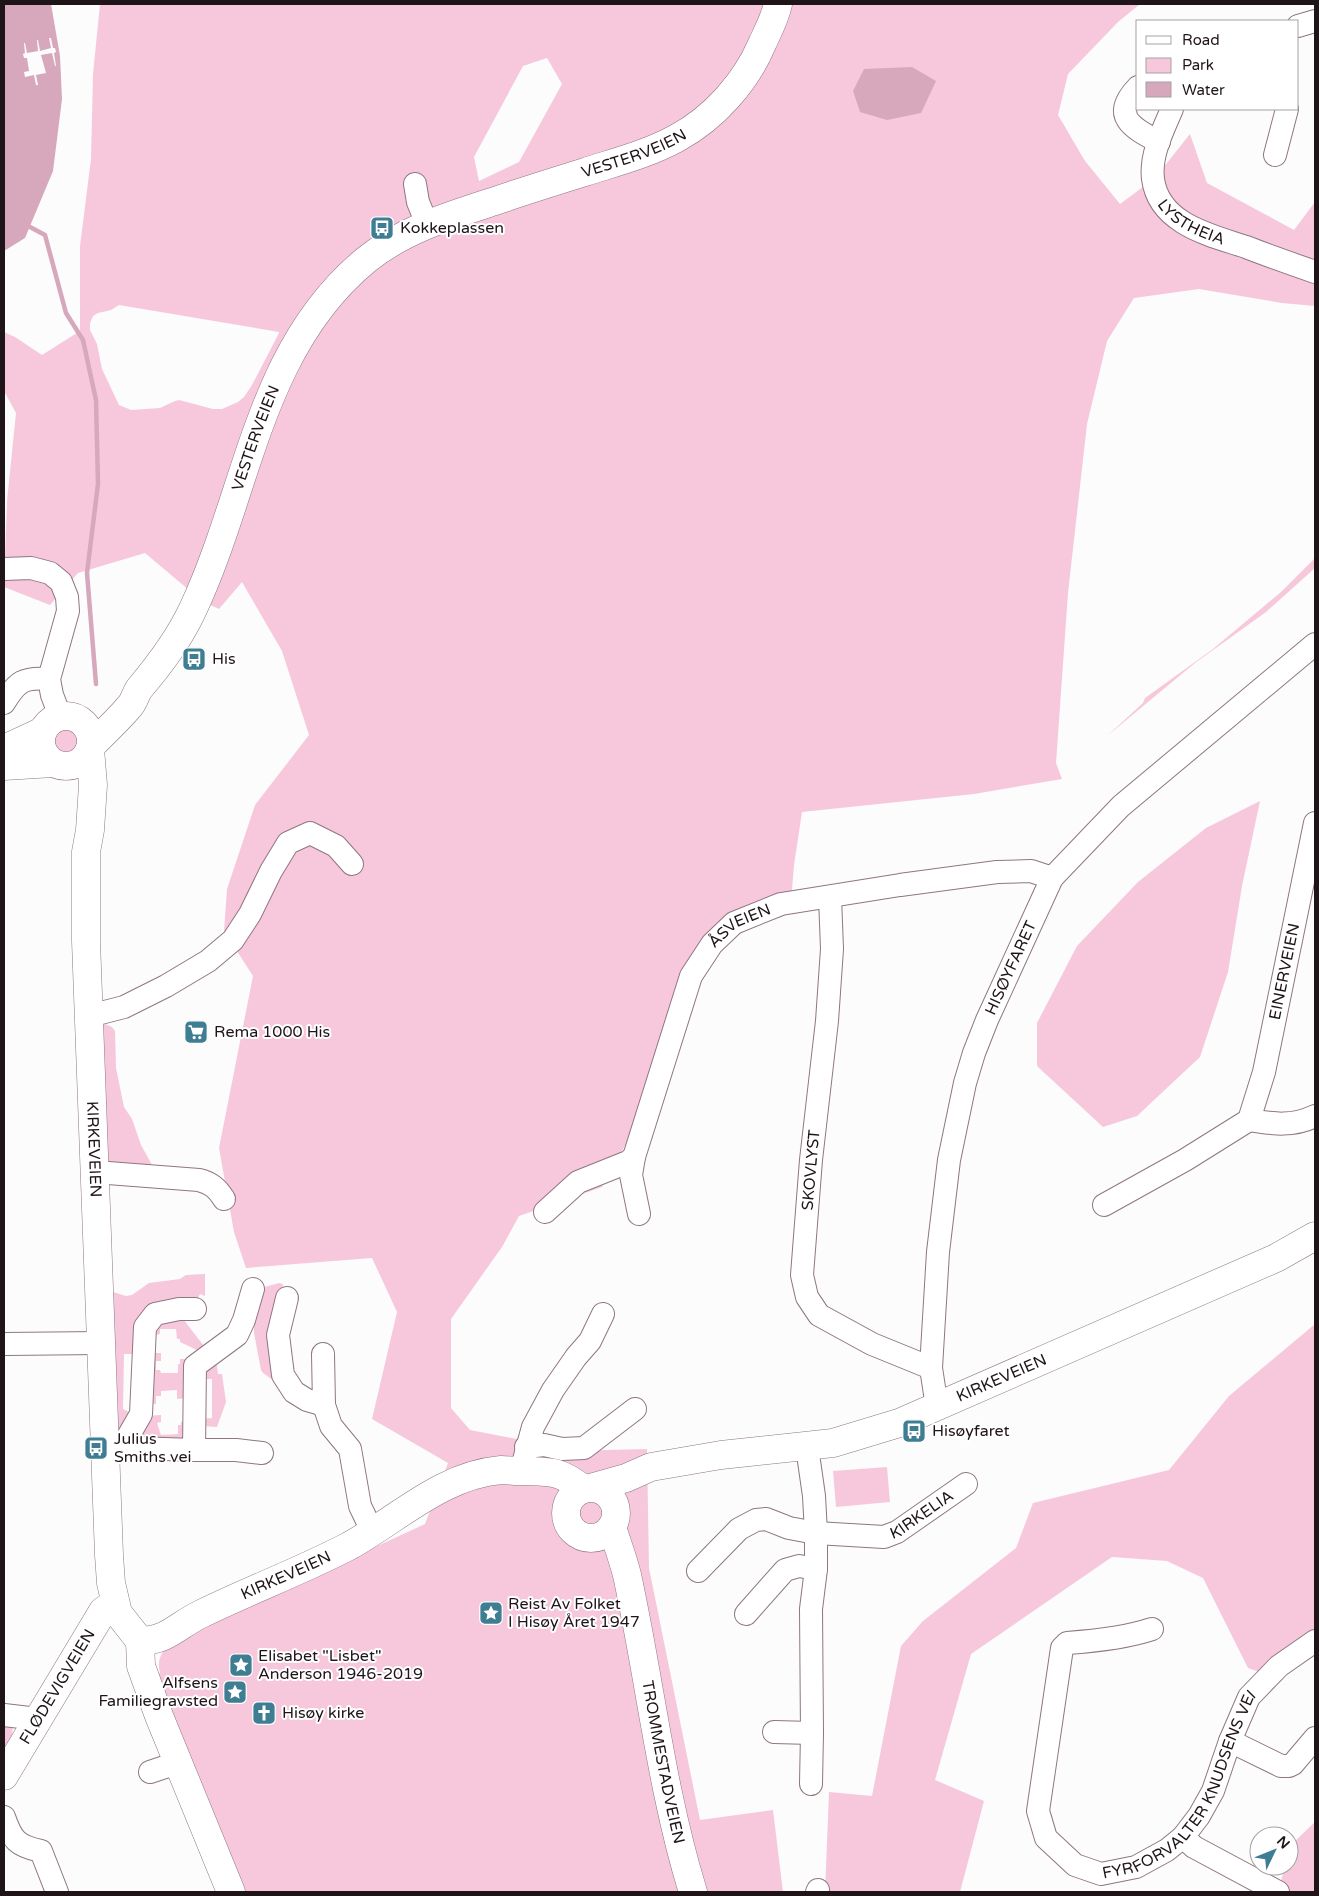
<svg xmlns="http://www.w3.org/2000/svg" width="1319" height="1896" viewBox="0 0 1319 1896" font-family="'Varela Round',sans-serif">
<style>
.green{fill:#f7c8db;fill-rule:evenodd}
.water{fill:#d7a7bb}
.pier{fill:#fbfcfb}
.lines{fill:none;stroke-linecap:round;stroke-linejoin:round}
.stream{stroke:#d7a7bb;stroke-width:4.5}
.minor-casing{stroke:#8f7680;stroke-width:24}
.major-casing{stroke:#8f7680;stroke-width:29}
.minor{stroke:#fff;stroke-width:22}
.major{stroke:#fff;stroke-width:28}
.labels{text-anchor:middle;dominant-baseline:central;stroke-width:4;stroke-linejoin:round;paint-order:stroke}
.street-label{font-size:16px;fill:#1f1519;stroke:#fff}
.poi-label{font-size:16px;fill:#1f1519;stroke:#fff;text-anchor:start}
</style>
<rect width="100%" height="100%" fill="#fbfcfb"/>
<g class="green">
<path d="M 100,4 L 1140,4 L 1118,22 L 1068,74 L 1058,115 L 1085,161 L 1120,204 L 1155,178 L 1190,134 L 1207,183 L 1294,230 L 1315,202 L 1315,306 L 1282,303 L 1199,289 L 1134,298 L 1107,341 L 1087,424 L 1068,593 L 1056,763 L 1062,779 L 974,794 L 802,812 L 794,865 L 791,902 L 714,950 L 644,1111 L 602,1187 L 519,1216 L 502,1247 L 451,1319 L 451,1408 L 470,1430 L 559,1447 L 566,1451 L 647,1449 L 649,1568 L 700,1820 L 773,1810 L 783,1892 L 239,1892 L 152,1678 L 160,1673 C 156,1658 163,1650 174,1640 L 425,1524 L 448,1463 L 372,1419 L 397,1312 L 372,1258 L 246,1268 L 234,1232 L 219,1148 L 253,976 L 224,931 L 227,889 L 255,805 L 309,735 L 282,651 L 242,582 L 219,609 L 202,601 L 145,553 L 78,573 L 50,605 L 4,587 L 7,501 L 16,413 L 4,391 L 4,332 L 15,337 L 42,355 L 80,331 L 80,246 L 91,159 L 93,74 ZM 547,58 L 562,84 L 519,162 L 479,181 L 474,157 L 523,66 ZM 119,305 L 279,332 L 279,333 L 252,385 L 244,397 L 238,402 L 222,409 L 213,409 L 179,400 L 175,401 L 160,408 L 131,410 L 119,405 L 102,369 L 97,344 L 90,330 L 90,323 L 93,316 L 98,313 L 111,310 Z"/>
<path d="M 1315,558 L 1315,568 L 1266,612 L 1195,663 L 1107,736 L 1143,703 L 1145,698 L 1213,649 L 1281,592 Z"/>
<circle cx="66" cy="742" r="14"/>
<path d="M 1260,801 L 1242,886 L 1228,972 L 1200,1057 L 1137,1116 L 1103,1127 L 1037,1066 L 1037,1023 L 1077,946 L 1138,882 L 1206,828 Z"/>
<path d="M 105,1024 L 112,1027 L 115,1031 L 116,1068 L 124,1107 L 132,1119 L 141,1145 L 157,1174 L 103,1171 L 103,1025 Z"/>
<path d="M 205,1274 L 205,1296 L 200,1294 L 197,1300 L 159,1310 L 134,1354 L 124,1354 L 123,1409 L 129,1412 L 131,1416 L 116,1436 L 113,1292 L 126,1296 L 132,1295 L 149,1283 L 180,1279 L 186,1275 Z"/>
<path d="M 279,1283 L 283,1284 L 276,1326 L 281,1386 L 263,1373 L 261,1370 L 254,1333 L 254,1326 L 251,1321 L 261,1288 Z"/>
<path d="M 180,1315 L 207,1350 L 201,1352 L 180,1342 L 180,1339 L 177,1339 L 176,1329 L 160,1329 L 160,1334 L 155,1335 L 148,1331 Z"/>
<path d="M 1315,1324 L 1315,1643 L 1276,1678 L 1248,1668 L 1203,1578 L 1167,1561 L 1112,1557 L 971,1654 L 935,1780 L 984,1801 L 960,1892 L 825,1892 L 829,1792 L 872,1796 L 901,1646 L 923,1621 L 1016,1548 L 1033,1503 L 1169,1470 L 1229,1396 Z"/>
<path d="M 147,1353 L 161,1353 L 161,1361 L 156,1361 L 156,1370 L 160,1370 L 161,1373 L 178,1373 L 178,1364 L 180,1364 L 180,1359 L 188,1359 L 188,1398 L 177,1399 L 177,1390 L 161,1391 L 161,1396 L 156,1396 L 156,1404 L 146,1403 Z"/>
<path d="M 216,1359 L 218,1374 L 222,1374 L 226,1402 L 217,1427 L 201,1426 L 201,1419 L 212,1418 L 212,1379 L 201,1379 Z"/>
<path d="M 161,1415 L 161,1422 L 157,1423 L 161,1435 L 178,1434 L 178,1425 L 181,1425 L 181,1422 L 184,1421 L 184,1436 L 181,1440 L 146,1446 L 136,1434 L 146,1416 Z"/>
<path d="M 887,1467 L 890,1502 L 836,1507 L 833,1471 Z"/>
<path d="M 4,1721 L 13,1722 L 12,1737 L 4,1752 Z"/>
<path d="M 1315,1822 L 1315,1892 L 1278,1892 L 1285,1866 L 1289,1866 L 1291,1845 Z"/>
</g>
<g class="water">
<path d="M 4,4 L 51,4 L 60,56 L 62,99 L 53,171 L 25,238 L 4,251 Z"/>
<path d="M 912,67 L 936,81 L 921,113 L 887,120 L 860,112 L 853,91 L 864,69 Z"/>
</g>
<path class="pier" d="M 49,38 L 51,38 L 53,48 L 55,48 L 56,52 L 54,53 L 56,66 L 55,66 L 52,53 L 41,55 L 46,73 L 36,75 L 38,85 L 36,85 L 34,75 L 25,77 L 24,72 L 29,71 L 27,58 L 24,58 L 23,54 L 25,53 L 24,43 L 25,43 L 27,53 L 38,51 L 37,40 L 38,40 L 40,51 L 51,48 Z"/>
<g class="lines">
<path class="stream" d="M 30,227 L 45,235 L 66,313 L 83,340 L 96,400 L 98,484 L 87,573 L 96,684"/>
<g class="minor-casing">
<g id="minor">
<path d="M 1298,26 L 1315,21"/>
<path d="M 1138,87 C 1110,116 1132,128 1159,142"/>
<path id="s1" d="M 1172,109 C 1163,130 1150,155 1153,179 C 1159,224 1210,235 1246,247 C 1269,256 1292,264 1315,272"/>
<path d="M 1275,155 L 1287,109"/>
<path d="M 415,184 L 418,202 L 427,224"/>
<path d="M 4,569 L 31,568 L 50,573 L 61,582 L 67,597 L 68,611 L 49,679 L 52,695 L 60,716"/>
<path d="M 4,703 C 17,681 24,677 49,679"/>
<path d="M 830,897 L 832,949 L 827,1021 L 811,1160 L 802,1275 L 807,1297 L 819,1315 L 872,1344 L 931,1368"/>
<path d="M 89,1016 L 124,1007 L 166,986 L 208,961 L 233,940 L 250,914 L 271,871 L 288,843 L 310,833 L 336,846 L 352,864"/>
<path d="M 1249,1120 C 1274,1124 1292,1127 1315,1116"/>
<path d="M 95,1172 L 199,1180 C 211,1183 217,1188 224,1199"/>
<path id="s2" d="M 1104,1205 L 1185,1160 L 1249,1120 L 1264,1072 L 1315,823"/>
<path d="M 545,1212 L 578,1182 L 628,1162 L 634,1157"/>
<path id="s3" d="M 639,1214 L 631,1175 L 634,1157 L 691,976 L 712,944 L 734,923 L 781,904 L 900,885 L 997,872 L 1031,871 L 1052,878"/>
<path d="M 287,1298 L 278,1335 L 283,1375 L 294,1392 L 307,1400 L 324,1405"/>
<path d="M 4,1344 L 100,1343"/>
<path d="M 323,1354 L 324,1405 L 331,1426 L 350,1449 L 360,1506 L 372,1531"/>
<path id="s4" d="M 937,1407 L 931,1368 L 938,1252 L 949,1160 L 965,1083 L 974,1053 L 987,1020 L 1052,878 L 1121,806 L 1315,644"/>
<path d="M 105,1447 L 194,1450 L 195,1366 L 237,1335 L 244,1320 L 253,1289"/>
<path d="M 122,1447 L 141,1414 L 145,1327 L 155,1314 L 179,1309 L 195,1309"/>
<path d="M 526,1447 L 544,1445 L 562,1449 L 584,1448 L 635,1409"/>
<path d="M 807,1447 L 814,1496 L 816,1533 L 816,1569 L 811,1609 L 812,1733 L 811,1784"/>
<path d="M 194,1450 L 236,1450 L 262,1453"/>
<path d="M 521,1471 L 533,1427 L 553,1390 L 576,1357 L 590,1341 L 603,1314"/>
<path id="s5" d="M 698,1571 L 739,1529 L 756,1520 L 766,1519 L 789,1528 L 816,1533 L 884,1537 L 897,1532 L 966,1484"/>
<path d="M 746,1614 L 785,1570 L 799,1566 L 816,1569"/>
<path id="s6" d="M 1152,1629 C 1125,1638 1095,1641 1067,1643 L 1062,1648 L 1038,1811 L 1046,1838 L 1075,1865 L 1101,1874 L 1136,1867 L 1167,1850 L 1183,1837 L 1199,1816 L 1213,1791 L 1230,1741 L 1249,1697 L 1279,1666 L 1315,1641"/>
<path d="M 4,1715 L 38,1719"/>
<path d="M 774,1732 L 812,1733"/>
<path d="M 1230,1741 L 1281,1766 L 1289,1766 L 1293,1764 L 1315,1738"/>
<path d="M 150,1772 L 177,1763"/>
<path d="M 4,1817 C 12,1840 17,1846 41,1851 L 57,1892"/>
<path d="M 1183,1837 L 1194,1847 L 1278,1892"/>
<path d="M 817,1892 L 818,1890"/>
</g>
</g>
<g class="major-casing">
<g id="major">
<circle cx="66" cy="741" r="25"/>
<path id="s7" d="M 91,746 C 104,733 117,721 129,707 C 134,702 135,695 139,689 C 161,663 179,639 193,609 C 249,490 258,349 366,260 C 404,229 452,215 498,200 C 527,190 556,181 585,172 C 616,162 648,154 677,138 C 714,118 746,82 762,44 C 768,31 775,18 778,4"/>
<path d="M 4,749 L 43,731"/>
<path id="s8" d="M 90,749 L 93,785 L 90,830 L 86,852 L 86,941 L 109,1555 L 111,1583 L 118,1613 L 140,1641"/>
<path d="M 4,766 L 53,763"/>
<path id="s9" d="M 594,1487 L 626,1478 L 651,1467 L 721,1455 L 833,1443 L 899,1423 L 1276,1258 L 1315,1236"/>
<circle cx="591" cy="1513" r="25"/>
<path id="s10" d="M 612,1527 C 617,1543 623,1559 627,1575 C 650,1680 661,1789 693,1892"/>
<path id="s11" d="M 140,1641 C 167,1641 178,1625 201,1614 C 250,1590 301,1571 349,1546 C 398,1519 442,1475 501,1470 C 507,1470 513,1471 520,1471 C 549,1472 558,1469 583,1489"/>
<path d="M 140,1641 L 141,1666 L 159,1716 L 231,1892"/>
<path id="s12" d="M 4,1776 L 103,1611 L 115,1603"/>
</g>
</g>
<use href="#minor" class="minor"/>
<use href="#major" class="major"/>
</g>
<defs>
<g id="bus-square" transform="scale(1.25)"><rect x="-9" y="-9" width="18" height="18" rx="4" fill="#3e7d92" stroke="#fff"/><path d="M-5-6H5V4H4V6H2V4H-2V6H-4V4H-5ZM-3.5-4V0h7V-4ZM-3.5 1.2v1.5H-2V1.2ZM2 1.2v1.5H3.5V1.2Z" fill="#fff"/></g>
<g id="supermarket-square" transform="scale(1.25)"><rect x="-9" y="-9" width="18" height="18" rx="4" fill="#3e7d92" stroke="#fff"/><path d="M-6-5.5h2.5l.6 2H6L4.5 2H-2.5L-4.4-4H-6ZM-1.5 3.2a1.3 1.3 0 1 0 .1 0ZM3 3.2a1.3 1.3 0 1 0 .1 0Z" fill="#fff"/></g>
<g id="sight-square" transform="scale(1.25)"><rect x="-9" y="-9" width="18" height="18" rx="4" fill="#3e7d92" stroke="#fff"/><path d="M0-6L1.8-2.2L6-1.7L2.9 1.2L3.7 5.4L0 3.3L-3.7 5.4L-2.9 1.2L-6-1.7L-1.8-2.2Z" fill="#fff"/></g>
<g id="church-square" transform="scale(1.25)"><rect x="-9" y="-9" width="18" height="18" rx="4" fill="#3e7d92" stroke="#fff"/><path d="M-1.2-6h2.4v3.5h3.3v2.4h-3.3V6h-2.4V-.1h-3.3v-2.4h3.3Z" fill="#fff"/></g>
</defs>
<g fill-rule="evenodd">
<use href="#bus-square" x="382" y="228"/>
<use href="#bus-square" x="194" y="659"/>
<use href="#supermarket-square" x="196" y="1032"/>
<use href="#bus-square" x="914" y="1431"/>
<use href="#bus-square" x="96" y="1448"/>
<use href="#sight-square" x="491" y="1613"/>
<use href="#sight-square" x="241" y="1665"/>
<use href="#sight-square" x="235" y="1692"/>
<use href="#church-square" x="264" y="1713"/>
</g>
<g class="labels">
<g class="street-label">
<text stroke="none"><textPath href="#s7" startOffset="856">VESTERVEIEN</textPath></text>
<text stroke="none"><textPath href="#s1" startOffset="135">LYSTHEIA</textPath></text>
<text stroke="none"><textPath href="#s7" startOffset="354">VESTERVEIEN</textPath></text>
<text stroke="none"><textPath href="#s3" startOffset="320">ÅSVEIEN</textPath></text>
<text stroke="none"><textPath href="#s4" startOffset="451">HISØYFARET</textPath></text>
<text stroke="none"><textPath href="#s2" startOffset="321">EINERVEIEN</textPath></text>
<text stroke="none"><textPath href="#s8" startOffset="401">KIRKEVEIEN</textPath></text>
<text transform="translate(811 1170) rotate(-85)">SKOVLYST</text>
<text stroke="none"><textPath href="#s9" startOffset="425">KIRKEVEIEN</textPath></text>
<text stroke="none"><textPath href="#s5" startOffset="252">KIRKELIA</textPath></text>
<text stroke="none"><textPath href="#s11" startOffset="161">KIRKEVEIEN</textPath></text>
<text stroke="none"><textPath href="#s12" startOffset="104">FLØDEVIGVEIEN</textPath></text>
<text stroke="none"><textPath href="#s10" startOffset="241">TROMMESTADVEIEN</textPath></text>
<text stroke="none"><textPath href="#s6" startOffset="481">FYRFORVALTER KNUDSENS VEI</textPath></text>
</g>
<g class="poi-label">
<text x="400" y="228">Kokkeplassen</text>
<text x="212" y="659">His</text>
<text x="214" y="1032">Rema 1000 His</text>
<text x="932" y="1431">Hisøyfaret</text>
<text x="114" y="1439">Julius<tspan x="114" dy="18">Smiths vei</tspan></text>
<text x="508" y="1604">Reist Av Folket<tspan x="508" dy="18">I Hisøy Året 1947</tspan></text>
<text x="258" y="1656">Elisabet "Lisbet"<tspan x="258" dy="18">Anderson 1946-2019</tspan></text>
<text x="218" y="1683" text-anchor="end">Alfsens<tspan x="218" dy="18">Familiegravsted</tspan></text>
<text x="282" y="1713">Hisøy kirke</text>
</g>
</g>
<rect width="1319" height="1896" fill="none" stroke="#1f1519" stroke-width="10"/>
<rect x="1136" y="20" width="162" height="90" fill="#ffffff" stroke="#a5a1a3"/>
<rect x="1146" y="36" width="25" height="8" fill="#ffffff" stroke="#a5a1a3"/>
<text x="1182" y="45" font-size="15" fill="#1f1519">Road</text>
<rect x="1146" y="58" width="25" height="15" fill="#f7c8db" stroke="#a5a1a3"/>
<text x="1182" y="70" font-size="15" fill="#1f1519">Park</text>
<rect x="1146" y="82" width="25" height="15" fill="#d7a7bb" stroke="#a5a1a3"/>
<text x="1182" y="95" font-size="15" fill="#1f1519">Water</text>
<g transform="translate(1274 1851) rotate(47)"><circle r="24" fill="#ffffff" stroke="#a5a1a3"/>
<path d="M0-4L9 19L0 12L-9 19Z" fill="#3e7d92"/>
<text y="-8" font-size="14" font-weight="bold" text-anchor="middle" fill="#1f1519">N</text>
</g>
</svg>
